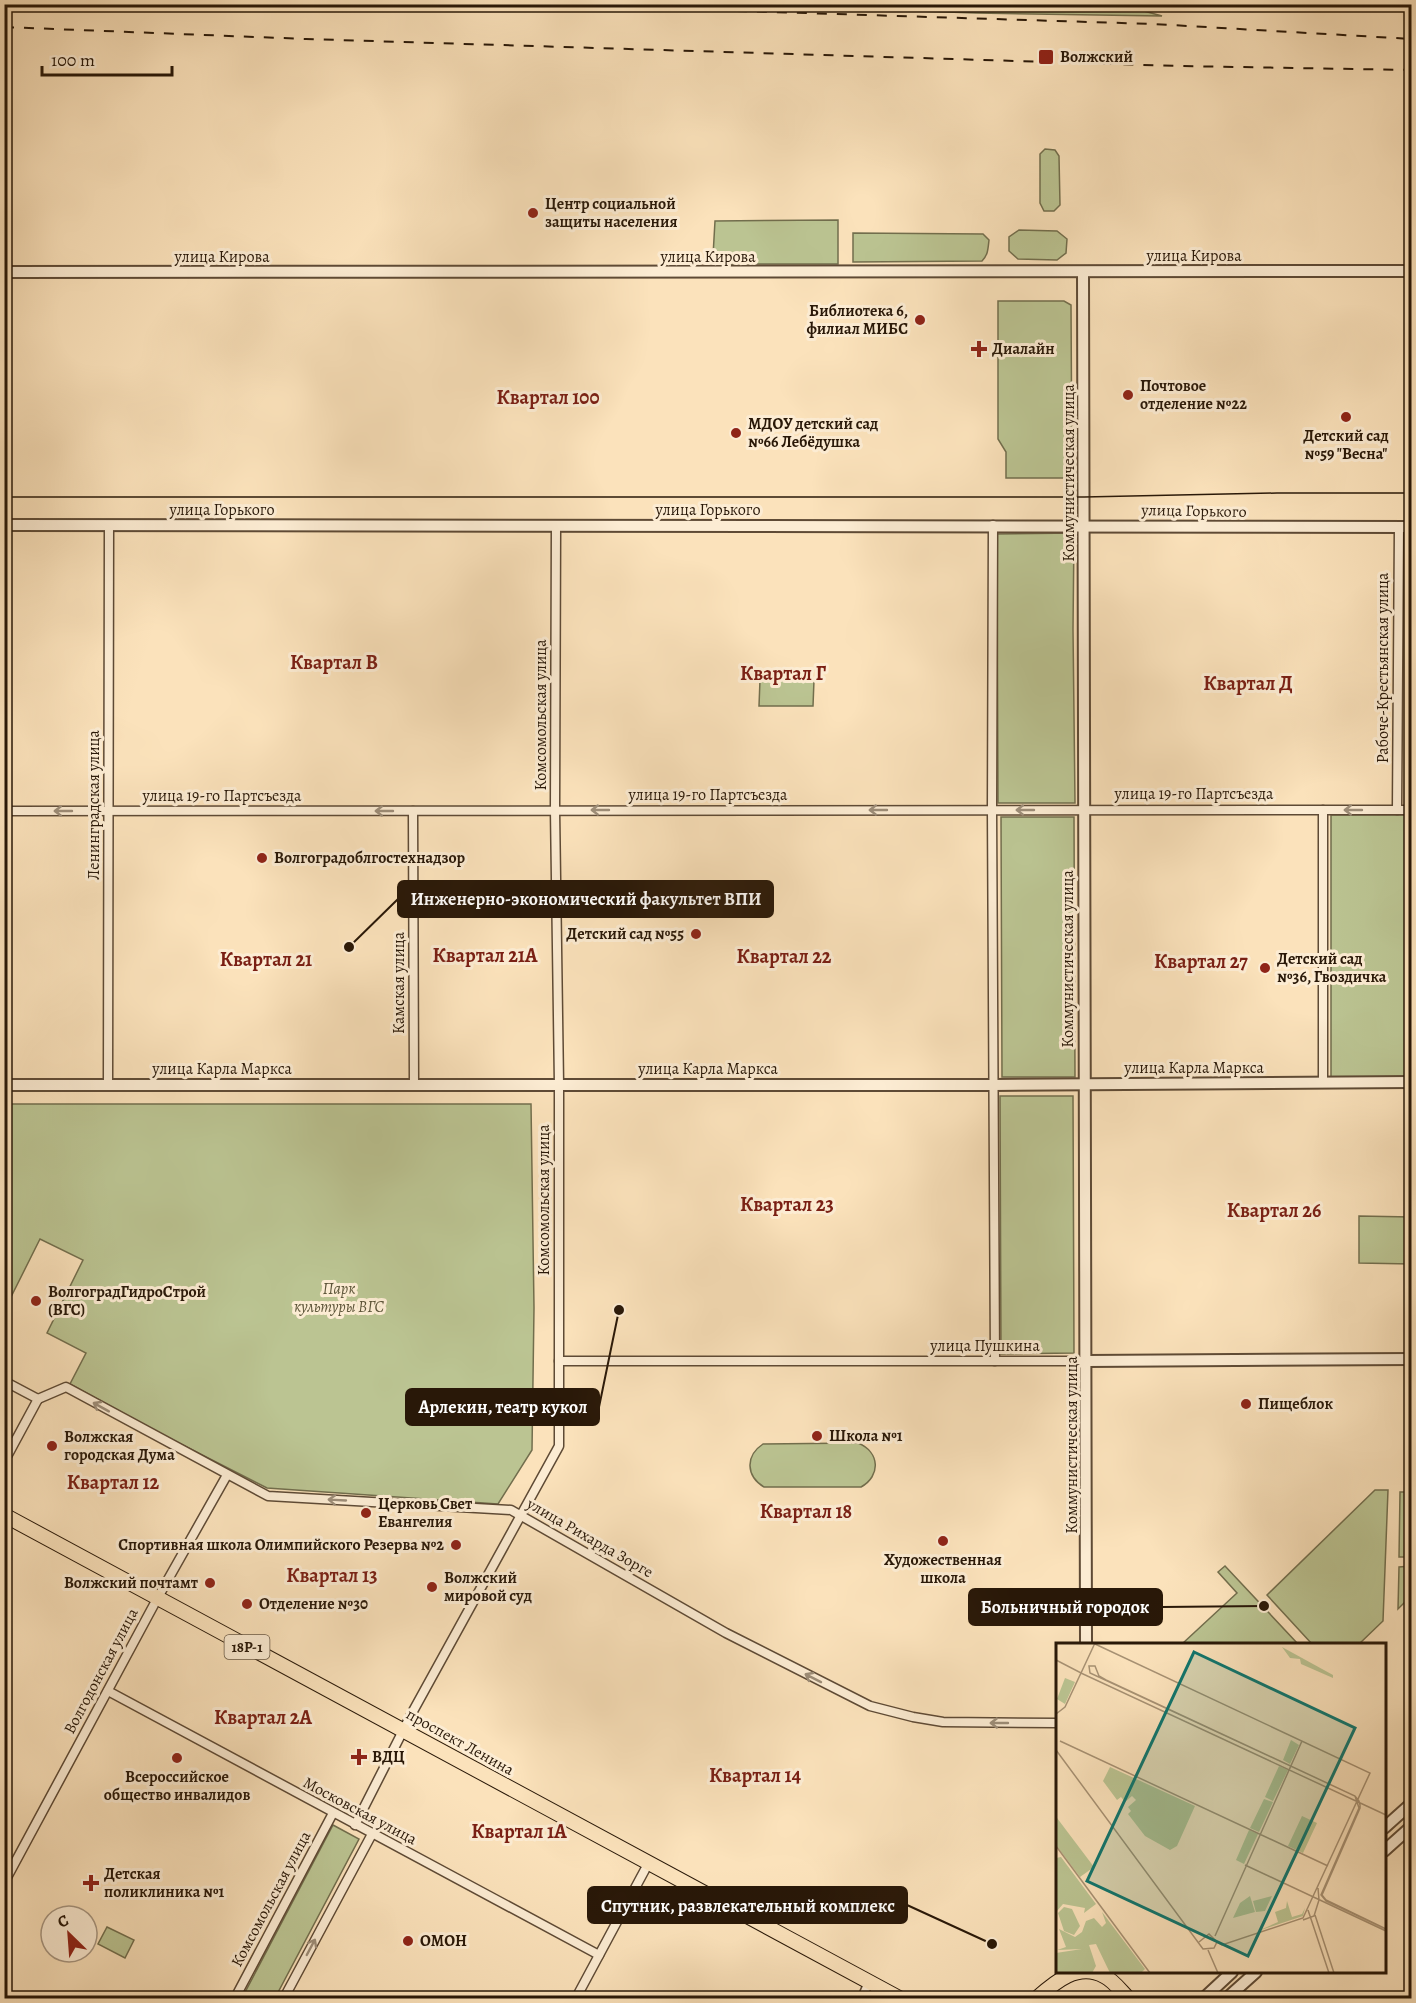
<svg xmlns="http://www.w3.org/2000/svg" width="1416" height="2003" viewBox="0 0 1416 2003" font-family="Alegreya,serif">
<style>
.green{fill:#bbc492;stroke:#726e4d;stroke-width:1.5}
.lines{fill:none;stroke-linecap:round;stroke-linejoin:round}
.minor-casing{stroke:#5e4a35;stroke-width:11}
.tertiary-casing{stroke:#5e4a35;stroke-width:14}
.primary-casing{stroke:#291808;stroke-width:16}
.minor{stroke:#fcecd3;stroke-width:8}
.tertiary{stroke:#fcecd3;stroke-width:10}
.primary{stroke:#fbe2bb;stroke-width:14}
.tram{stroke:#291808;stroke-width:1.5}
.rail{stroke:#291808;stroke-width:2;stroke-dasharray:10 10;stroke-linecap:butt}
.oneway{stroke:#9d8d78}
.poi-dot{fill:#8f2418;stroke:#fcecd3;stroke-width:2}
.labels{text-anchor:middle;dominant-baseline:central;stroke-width:6;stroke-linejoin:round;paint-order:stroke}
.shield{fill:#fcecd3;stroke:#685845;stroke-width:1.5}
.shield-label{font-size:15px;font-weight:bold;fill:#291808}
.poi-label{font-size:16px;font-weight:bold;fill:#291808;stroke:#fcecd3;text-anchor:start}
.street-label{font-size:16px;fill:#291808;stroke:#fcecd3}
.park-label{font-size:16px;font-style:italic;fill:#5c5438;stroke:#fcecd3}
.quarter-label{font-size:20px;font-weight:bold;fill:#7a1f14;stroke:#fcecd3}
.inset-road{fill:none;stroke:#a79173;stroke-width:1.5}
.view{fill:#0f766e;fill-opacity:0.15;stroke:#0f766e;stroke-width:3}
.inset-edge{fill:none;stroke:#291808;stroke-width:3}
.leader{fill:none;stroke:#291808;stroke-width:2}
.callout-dot{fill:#291808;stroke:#fcecd3;stroke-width:2}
.callout{fill:#291808;stroke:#291808;stroke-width:2}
.callout-label{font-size:18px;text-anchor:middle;font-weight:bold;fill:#fff}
</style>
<rect width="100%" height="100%" fill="#fbe2bb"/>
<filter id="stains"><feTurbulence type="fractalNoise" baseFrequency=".00333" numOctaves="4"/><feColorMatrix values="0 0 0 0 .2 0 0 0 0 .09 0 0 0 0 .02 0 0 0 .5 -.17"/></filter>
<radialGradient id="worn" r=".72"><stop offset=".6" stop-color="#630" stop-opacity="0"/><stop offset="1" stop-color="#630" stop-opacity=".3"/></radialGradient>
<g class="green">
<path d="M 739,5 L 1032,5 L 1133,8 L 1162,16 L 976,13 Z"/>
<path d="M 1045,149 L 1055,150 L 1059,156 L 1060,205 L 1054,211 L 1044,211 L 1040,203 L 1040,154 Z"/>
<path d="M 838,220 L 838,264 L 718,264 L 713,256 L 715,221 Z"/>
<path d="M 1019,230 L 1057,231 L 1067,239 L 1066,253 L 1057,260 L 1018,259 L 1009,251 L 1009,237 Z"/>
<path d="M 853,233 L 983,234 L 989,240 C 988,249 988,255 982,261 L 853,262 Z"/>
<path d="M 998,301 L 1064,301 L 1071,305 L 1072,478 L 1006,478 L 1006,452 L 998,439 Z"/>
<path d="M 1074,533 L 1073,629 L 1075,803 L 998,803 L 997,534 Z"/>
<path d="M 760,680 L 814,680 L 813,706 L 759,706 Z"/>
<rect x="1331" y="815" width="80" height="262"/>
<path d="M 1001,817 L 1074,817 L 1075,1077 L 1002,1077 Z"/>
<path d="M 1000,1096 L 1073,1096 L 1074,1353 L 1001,1354 Z"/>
<path d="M 4,1104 L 531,1104 L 534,1308 L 532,1450 L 498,1504 L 267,1488 L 161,1434 L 70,1384 L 86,1353 L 47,1333 L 83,1260 L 40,1239 L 5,1309 Z"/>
<path d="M 1359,1216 L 1411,1217 L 1411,1264 L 1359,1263 Z"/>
<path d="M 858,1443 C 880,1452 881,1476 861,1487 L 764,1487 C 746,1476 745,1456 763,1444 Z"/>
<path d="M 1375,1490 L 1388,1490 L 1383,1621 L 1359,1644 L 1312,1644 L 1267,1595 Z"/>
<path d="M 1400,1492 L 1411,1492 L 1412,1554 L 1408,1557 L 1399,1557 Z"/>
<path d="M 1225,1566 L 1298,1644 L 1182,1644 L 1237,1593 L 1218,1572 Z"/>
<path d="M 1411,1566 L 1411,1596 L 1398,1609 L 1399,1567 Z"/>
<path d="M 333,1825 L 359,1839 L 275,1998 L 242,1998 Z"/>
<path d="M 107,1927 L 134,1940 L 125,1958 L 98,1944 Z"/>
</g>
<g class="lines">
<g class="minor-casing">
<g id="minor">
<path d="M 993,525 L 992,810 L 995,1361"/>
<path d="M 1323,810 L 1323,1082"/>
<path d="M 1397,810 L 1399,527"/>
<path d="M 4,811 L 1412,810"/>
<path d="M 413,811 L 414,1084"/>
<path d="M 108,1084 L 109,525"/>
<path d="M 559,1361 L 1087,1361"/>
<path d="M 4,1381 L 38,1399"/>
<path d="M 38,1399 L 66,1387 L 268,1496 L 511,1510 L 726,1633 L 870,1706 L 913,1717 L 943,1722 L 1058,1723"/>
<path d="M 4,1462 L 38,1399"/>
<path d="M 108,1691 L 599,1955"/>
<path d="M 1403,1811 L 1412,1819"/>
<path d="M 355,1825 L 412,1713 L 559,1446 L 559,1084 L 555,810 L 556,525"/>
<path d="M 4,1883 L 157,1599 L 227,1475"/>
<path d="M 235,1998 L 333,1813"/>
<path d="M 284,1998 L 372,1834"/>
<path d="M 576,1998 L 648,1864"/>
<path d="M 862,1998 L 869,1982"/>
</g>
</g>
<g class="tertiary-casing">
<g id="tertiary">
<path d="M 4,272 L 1412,271"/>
<path d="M 1083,273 L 1086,1644"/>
<path d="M 4,525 L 1412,527"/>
<path d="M 4,1085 L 993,1085 L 1412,1082"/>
<path d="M 1087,1361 L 1412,1359"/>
<path d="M 1384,1828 L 1412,1803"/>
<path d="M 1384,1851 L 1412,1826"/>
<path d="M 1204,1998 L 1232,1972"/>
<path d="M 1227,1998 L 1256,1972"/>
</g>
</g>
<g class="primary-casing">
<g id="primary">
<path d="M 4,1515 L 899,1998"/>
<path d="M 1037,1998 C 1055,1982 1078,1962 1104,1976 C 1113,1980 1121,1991 1128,1998"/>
</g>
</g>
<use href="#minor" class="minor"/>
<use href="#tertiary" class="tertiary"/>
<use href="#primary" class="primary"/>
<path class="tram" d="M 4,497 L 1084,497 L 1277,493 L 1412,493"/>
<g class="rail">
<path d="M 517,4 L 1153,24 L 1412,39"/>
<path d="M 4,27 L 306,39 L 1178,66 L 1412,70"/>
</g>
</g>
<defs><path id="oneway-shaft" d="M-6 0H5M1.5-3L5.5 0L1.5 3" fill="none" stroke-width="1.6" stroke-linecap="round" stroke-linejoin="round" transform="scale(1.5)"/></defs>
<g class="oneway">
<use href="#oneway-shaft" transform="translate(600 810) rotate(180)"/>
<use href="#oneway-shaft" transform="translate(878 810) rotate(180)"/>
<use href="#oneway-shaft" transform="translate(1025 810) rotate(-180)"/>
<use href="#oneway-shaft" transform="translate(1353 810) rotate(-180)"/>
<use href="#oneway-shaft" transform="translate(63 811) rotate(180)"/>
<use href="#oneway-shaft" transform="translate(384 811) rotate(180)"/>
<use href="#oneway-shaft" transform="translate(101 1407) rotate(-151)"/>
<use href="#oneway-shaft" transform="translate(337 1500) rotate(-177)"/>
<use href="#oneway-shaft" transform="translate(813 1678) rotate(-153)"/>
<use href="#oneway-shaft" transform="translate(999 1723) rotate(-180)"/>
<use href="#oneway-shaft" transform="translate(311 1947) rotate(-62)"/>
</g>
<g class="poi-dot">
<rect x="1038" y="49" width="16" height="16" rx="3"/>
<circle cx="533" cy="213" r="6"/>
<circle cx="920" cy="320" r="6"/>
<path d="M976 340h6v6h6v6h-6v6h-6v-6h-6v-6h6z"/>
<circle cx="1128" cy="395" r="6"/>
<circle cx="1346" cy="417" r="6"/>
<circle cx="736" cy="433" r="6"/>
<circle cx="262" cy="858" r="6"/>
<circle cx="696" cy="934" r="6"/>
<circle cx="1265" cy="968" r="6"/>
<circle cx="36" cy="1301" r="6"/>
<circle cx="1246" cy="1404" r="6"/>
<circle cx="817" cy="1436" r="6"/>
<circle cx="52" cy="1446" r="6"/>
<circle cx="366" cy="1513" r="6"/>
<circle cx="943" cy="1541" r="6"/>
<circle cx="456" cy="1545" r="6"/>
<circle cx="210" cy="1583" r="6"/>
<circle cx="432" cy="1587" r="6"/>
<circle cx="247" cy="1604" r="6"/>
<path d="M356 1748h6v6h6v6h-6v6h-6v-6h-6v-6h6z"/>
<circle cx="177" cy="1758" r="6"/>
<path d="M88 1874h6v6h6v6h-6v6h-6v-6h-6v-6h6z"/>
<circle cx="408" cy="1941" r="6"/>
</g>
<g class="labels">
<rect class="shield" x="224.5" y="1635" width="45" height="24" rx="4.5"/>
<g class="shield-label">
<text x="247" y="1647">18Р-1</text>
</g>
<g class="poi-label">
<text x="1060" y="57">Волжский</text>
<text x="545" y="204">Центр социальной<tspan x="545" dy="18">защиты населения</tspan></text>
<text x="908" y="311" text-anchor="end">Библиотека 6,<tspan x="908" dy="18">филиал МИБС</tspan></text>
<text x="992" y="349">Диалайн</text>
<text x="1140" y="386">Почтовое<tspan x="1140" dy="18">отделение №22</tspan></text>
<text x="748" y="424">МДОУ детский сад<tspan x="748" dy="18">№66 Лебёдушка</tspan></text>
<text x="1346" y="436" text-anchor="middle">Детский сад<tspan x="1346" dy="18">№59 "Весна"</tspan></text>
<text x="274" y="858">Волгоградоблгостехнадзор</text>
<text x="684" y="934" text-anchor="end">Детский сад №55</text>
<text x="1277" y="959">Детский сад<tspan x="1277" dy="18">№36, Гвоздичка</tspan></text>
<text x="48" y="1292">ВолгоградГидроСтрой<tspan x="48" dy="18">(ВГС)</tspan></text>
<text x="1258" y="1404">Пищеблок</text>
<text x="829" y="1436">Школа №1</text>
<text x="64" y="1437">Волжская<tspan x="64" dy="18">городская Дума</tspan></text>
<text x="378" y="1504">Церковь Свет<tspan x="378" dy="18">Евангелия</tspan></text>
<text x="444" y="1545" text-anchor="end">Спортивная школа Олимпийского Резерва №2</text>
<text x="943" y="1560" text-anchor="middle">Художественная<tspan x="943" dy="18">школа</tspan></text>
<text x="444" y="1578">Волжский<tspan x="444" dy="18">мировой суд</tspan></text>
<text x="198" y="1583" text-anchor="end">Волжский почтамт</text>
<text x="259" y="1604">Отделение №30</text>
<text x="372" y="1757">ВДЦ</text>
<text x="177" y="1777" text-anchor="middle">Всероссийское<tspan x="177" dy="18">общество инвалидов</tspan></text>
<text x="104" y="1874">Детская<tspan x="104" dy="18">поликлиника №1</tspan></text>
<text x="420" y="1941">ОМОН</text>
</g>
<g class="street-label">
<text x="1194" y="256">улица Кирова</text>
<text x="222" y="257">улица Кирова</text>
<text x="708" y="257">улица Кирова</text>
<text transform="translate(1069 473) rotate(-90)">Коммунистическая улица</text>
<text x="222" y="510">улица Горького</text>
<text x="708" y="510">улица Горького</text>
<text transform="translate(1194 511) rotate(1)">улица Горького</text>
<text transform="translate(1383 668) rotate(-90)">Рабоче-Крестьянская улица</text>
<text transform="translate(541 715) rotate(-90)">Комсомольская улица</text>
<text x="1194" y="794">улица 19-го Партсъезда</text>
<text x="708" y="795">улица 19-го Партсъезда</text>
<text x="222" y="796">улица 19-го Партсъезда</text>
<text transform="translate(94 805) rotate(-90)">Ленинградская улица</text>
<text transform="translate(1068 959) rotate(-90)">Коммунистическая улица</text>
<text transform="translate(399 983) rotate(-90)">Камская улица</text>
<text x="1194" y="1068">улица Карла Маркса</text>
<text x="222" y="1069">улица Карла Маркса</text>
<text x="708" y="1069">улица Карла Маркса</text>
<text transform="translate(544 1200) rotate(-90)">Комсомольская улица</text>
<text x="985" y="1346">улица Пушкина</text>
<text transform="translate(1072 1445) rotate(-90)">Коммунистическая улица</text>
<text transform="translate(590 1538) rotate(30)">улица Рихарда Зорге</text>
<text transform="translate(101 1671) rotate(-62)">Волгодонская улица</text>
<text transform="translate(460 1742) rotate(29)">проспект Ленина</text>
<text transform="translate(360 1811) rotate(28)">Московская улица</text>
<text transform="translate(271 1899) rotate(-62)">Комсомольская улица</text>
</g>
<g class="park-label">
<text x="339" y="1289">Парк<tspan x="339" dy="18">культуры ВГС</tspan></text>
</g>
<g class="quarter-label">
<text x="548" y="397">Квартал 100</text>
<text x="334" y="662">Квартал В</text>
<text x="783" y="673">Квартал Г</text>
<text x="1248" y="683">Квартал Д</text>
<text x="485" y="955">Квартал 21А</text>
<text x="784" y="956">Квартал 22</text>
<text x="266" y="959">Квартал 21</text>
<text x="1201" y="961">Квартал 27</text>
<text x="787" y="1204">Квартал 23</text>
<text x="1274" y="1210">Квартал 26</text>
<text x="113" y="1482">Квартал 12</text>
<text x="806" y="1511">Квартал 18</text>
<text x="332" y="1575">Квартал 13</text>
<text x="263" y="1717">Квартал 2А</text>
<text x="755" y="1775">Квартал 14</text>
<text x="519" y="1831">Квартал 1А</text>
</g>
</g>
<g transform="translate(1056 1643)">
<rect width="330" height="330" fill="#fbe2bb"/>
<path d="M 226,4 L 277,32 L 277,35 L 245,21 L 244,16 L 234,15 ZM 9,35 L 19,39 L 9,61 L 1,56 ZM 235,97 L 243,102 L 234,121 L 227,117 ZM 223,123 L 232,127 L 217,158 L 209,154 ZM 54,124 L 139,163 L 121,203 L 114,207 L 89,193 L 72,171 L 75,168 L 72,164 L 80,157 L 76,153 L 69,159 L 65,154 L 61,157 L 47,138 ZM 208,156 L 217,159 L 203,189 L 194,185 ZM 246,173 L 261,180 L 247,210 L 232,203 ZM 1,175 L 38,224 L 24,234 L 0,202 ZM 193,187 L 202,191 L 188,221 L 180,217 ZM 5,214 L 40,261 L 28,270 L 29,265 L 7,261 L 1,268 L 0,278 L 0,215 ZM 194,253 L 199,269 L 177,275 L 184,260 ZM 216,253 L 209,268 L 200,269 L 197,258 ZM 231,258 L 236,274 L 246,271 L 249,265 L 247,273 L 202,288 L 222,279 L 219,269 L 230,265 ZM 8,264 L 16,266 L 24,283 L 18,292 L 8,288 L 2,270 ZM 46,269 L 89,326 L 85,330 L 54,330 L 40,301 L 33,302 L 40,323 L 36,330 L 0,330 L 0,310 L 26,306 L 1,307 L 10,304 L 3,286 L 19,294 L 26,289 L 30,278 L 38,275 L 46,284 L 50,280 Z" fill="#bbc492"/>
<path class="inset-road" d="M 39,1 L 314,130 L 247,275 L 166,302 L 161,299M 0,17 L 25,30 L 39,0M 0,71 L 9,64 L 25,30 L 330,172M 4,98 L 272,223M 0,107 L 147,306 L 158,305 L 161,299 L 153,291 L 143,299M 0,203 L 94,330M 189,222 L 330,288M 252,267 L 273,330M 259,272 L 278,330M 247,277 L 258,273 L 263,257 L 262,245M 330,286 L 270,257 L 266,252 L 304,165 L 304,162 L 303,158 L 299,153 L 50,37 L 43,33 L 39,23 L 33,23 L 34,30 L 299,153 L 303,165 L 265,252 L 270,258 L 330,286M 159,293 L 246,98M 152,307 L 162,330"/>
<path class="view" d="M 138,9 L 299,85 L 192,313 L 31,238 Z"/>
<rect width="330" height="330" class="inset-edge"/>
</g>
<path class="leader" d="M349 947L398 899M619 1310L599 1407M1264 1606L1162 1607M992 1944L907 1905"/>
<g class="callout-dot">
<circle cx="349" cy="947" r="6"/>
<circle cx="619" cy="1310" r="6"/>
<circle cx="1264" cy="1606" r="6"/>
<circle cx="992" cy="1944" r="6"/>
</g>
<g class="callout">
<rect x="398" y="881" width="375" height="36" rx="6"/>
<rect x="406" y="1389" width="193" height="36" rx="6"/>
<rect x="969" y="1589" width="193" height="36" rx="6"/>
<rect x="588" y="1887" width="319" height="36" rx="6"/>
</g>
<g class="callout-label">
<text x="586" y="905">Инженерно-экономический факультет ВПИ</text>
<text x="503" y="1413">Арлекин, театр кукол</text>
<text x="1065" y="1613">Больничный городок</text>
<text x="748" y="1912">Спутник, развлекательный комплекс</text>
</g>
<rect width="1416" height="2003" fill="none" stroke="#fbe2bb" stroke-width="24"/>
<rect x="6" y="6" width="1404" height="1991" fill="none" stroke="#291808" stroke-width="3"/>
<rect x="12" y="12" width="1392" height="1979" fill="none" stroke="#291808" stroke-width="1.5"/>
<g transform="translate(69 1934) rotate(335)"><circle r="28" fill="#fcecd3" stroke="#a89782" stroke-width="1.5"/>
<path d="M0-4.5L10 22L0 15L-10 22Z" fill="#8f2418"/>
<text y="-9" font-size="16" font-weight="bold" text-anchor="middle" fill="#291808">С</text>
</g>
<path d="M42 66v9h130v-9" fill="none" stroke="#291808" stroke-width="3"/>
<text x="51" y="66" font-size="18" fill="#291808" stroke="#fcecd3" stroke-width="4.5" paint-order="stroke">100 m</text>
<rect width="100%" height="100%" filter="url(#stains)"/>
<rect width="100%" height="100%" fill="url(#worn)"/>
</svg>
